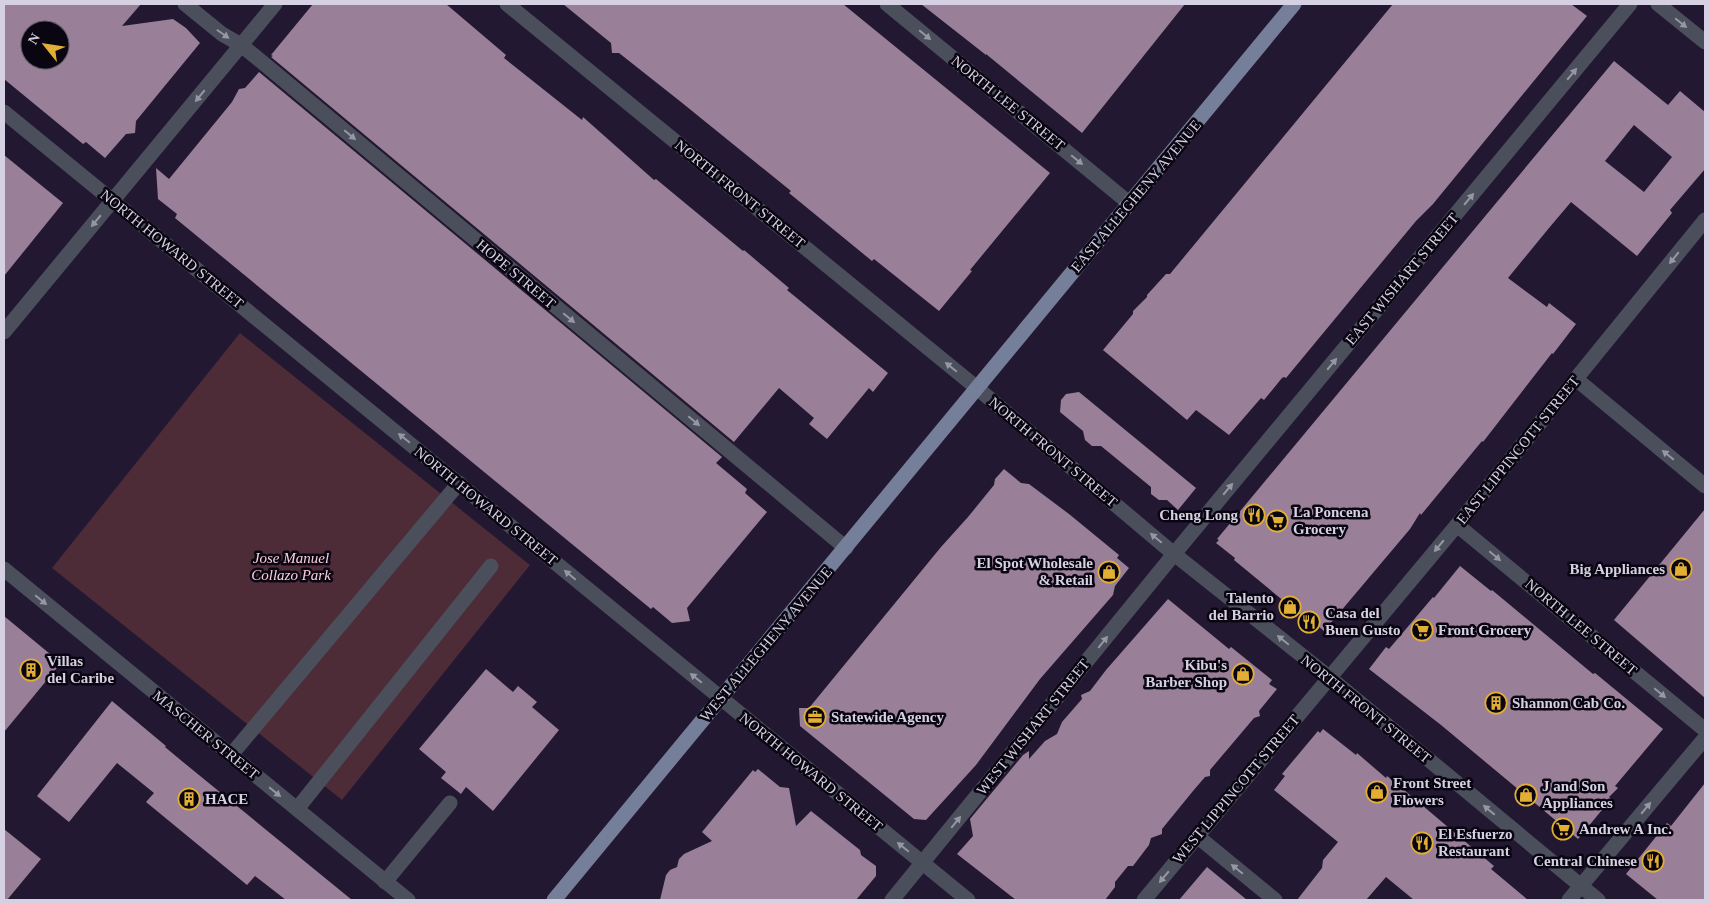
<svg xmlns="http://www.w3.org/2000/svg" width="1709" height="904" viewBox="0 0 1709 904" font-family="'Times New Roman',serif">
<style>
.green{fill:#4d2b37}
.building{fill:#9a7f98;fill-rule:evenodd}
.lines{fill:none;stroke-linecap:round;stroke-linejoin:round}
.minor{stroke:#4b4f5c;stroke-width:15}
.major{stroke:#767f9a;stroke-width:15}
.oneway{fill:#9796a6}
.labels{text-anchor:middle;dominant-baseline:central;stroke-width:5;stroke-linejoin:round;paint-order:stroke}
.street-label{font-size:15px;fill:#d5d0e2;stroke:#0a0611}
.poi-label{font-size:15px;font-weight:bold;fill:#d5d0e2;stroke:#0a0611;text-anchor:start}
.park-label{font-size:15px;font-style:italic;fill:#fbcedc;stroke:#0a0611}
</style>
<rect width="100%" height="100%" fill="#221832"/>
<path class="green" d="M 240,333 L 530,565 L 342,800 L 52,568 Z"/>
<g class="building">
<path d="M 4,4 L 141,4 L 122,26 L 173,19 L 186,28 L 200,43 L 136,121 L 135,133 L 126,134 L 105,158 L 86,142 L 83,144 L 4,79 ZM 30,30 L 60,30 L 60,60 L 30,60 Z"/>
<path d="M 313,4 L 446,4 L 506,55 L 504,58 L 582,120 L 583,117 L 654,180 L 656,179 L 743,251 L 744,250 L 789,288 L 787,290 L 888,373 L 873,392 L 869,388 L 827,439 L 809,424 L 814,418 L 779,388 L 734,442 L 271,57 L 273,56 L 271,55 Z"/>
<path d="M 563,4 L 843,4 L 1050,173 L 970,270 L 972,271 L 939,311 L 874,259 L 872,261 L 789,193 L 791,191 L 681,102 L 619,53 L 612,53 L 611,43 Z"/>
<path d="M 921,4 L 1185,4 L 1082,133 L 986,54 L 986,55 Z"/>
<path d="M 1393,4 L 1571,4 L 1587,16 L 1433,204 L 1416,221 L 1382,262 L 1286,378 L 1284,377 L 1282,378 L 1264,400 L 1261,398 L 1229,435 L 1196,410 L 1187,420 L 1103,350 L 1133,314 L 1133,311 L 1147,297 L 1147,295 L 1166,274 L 1170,274 Z"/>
<path d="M 1614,61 L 1668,105 L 1680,91 L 1705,112 L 1705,169 L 1670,210 L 1672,213 L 1637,256 L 1571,202 L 1549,228 L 1508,278 L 1547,307 L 1549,303 L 1576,324 L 1553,354 L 1552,353 L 1483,442 L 1482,441 L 1421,515 L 1420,513 L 1410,529 L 1324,631 L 1303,614 L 1302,616 L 1234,560 L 1235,558 L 1216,543 L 1219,540 L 1217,539 ZM 1634,125 L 1672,157 L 1644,192 L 1605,161 Z"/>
<path d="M 259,72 L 722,457 L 716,463 L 747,489 L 745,493 L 767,512 L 687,608 L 690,621 L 672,623 L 653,607 L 651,609 L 175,218 L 177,214 L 158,199 L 156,168 L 169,179 L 232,102 L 239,89 L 245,88 Z"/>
<path d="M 4,155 L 63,203 L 4,276 Z"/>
<path d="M 1079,392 L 1196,488 L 1178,510 L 1167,500 L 1159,500 L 1151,494 L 1151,487 L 1101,446 L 1092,446 L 1085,440 L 1083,431 L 1060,412 L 1061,400 L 1066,394 Z"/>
<path d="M 1004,469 L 1021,483 L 1029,484 L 1069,514 L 1119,555 L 1117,558 L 1129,568 L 1115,586 L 1113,595 L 1040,679 L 976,765 L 926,820 L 914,819 L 800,726 L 799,708 L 809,708 L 941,547 L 968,517 L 994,485 L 995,479 Z"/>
<path d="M 1705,509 L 1705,698 L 1614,620 Z"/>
<path d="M 1460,566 L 1491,591 L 1492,590 L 1593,674 L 1595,673 L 1663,729 L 1615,786 L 1618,788 L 1609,797 L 1611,799 L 1578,839 L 1441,725 L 1369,669 L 1386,647 L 1389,649 L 1433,597 L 1434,598 Z"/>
<path d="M 1168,599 L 1229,649 L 1231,647 L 1272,680 L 1269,684 L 1277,689 L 1259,711 L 1260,716 L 1254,718 L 1210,770 L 1210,776 L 1205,777 L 1193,791 L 1162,829 L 1162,834 L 1151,838 L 1149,845 L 1133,866 L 1128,866 L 1115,882 L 1115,887 L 1105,900 L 1016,900 L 957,854 L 973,836 L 970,819 L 1023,755 L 1029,751 L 1029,759 L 1045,741 L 1057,734 L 1062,722 L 1082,699 L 1081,695 L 1090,691 L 1106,670 Z"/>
<path d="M 4,616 L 61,663 L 4,732 Z"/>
<path d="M 486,669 L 513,692 L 518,686 L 537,702 L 532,707 L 559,730 L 493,811 L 466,787 L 461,794 L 441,778 L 446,772 L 419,749 Z"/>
<path d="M 112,701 L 166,746 L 165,747 L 183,762 L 352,900 L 286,900 L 255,876 L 247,885 L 146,802 L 154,793 L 117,763 L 69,822 L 37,796 Z"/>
<path d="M 1323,729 L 1356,755 L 1357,753 L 1386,778 L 1387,776 L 1403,789 L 1494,866 L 1491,869 L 1528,900 L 1414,900 L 1386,877 L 1366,900 L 1297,900 L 1322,868 L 1323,860 L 1338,842 L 1274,790 L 1285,776 L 1282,774 L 1318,731 L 1320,733 Z"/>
<path d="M 758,769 L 780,787 L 789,788 L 796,826 L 811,811 L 860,850 L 861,855 L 876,866 L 876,876 L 856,900 L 660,900 L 666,875 L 670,870 L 677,867 L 679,859 L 684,854 L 712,841 L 702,832 L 753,770 L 755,772 Z"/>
<path d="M 1705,783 L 1705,900 L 1658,900 L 1626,874 L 1667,823 L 1671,826 Z"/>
<path d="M 4,829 L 41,859 L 7,900 L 4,900 Z"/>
<path d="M 1207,867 L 1247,900 L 1179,900 Z"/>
</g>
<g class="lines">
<g class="minor">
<path d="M 185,4 L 222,34 L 241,45 L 262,62 L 846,548"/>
<path d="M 507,4 L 977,388 L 1174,554 L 1329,677 L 1598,900"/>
<path d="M 887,4 L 1129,203"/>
<path d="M 1658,4 L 1705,42"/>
<path d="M 4,112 L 968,900"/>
<path d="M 4,332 L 275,4"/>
<path d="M 1576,379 L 1705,486"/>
<path d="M 1457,525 L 1705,730"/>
<path d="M 4,569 L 408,900"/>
<path d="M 231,755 L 459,483"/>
<path d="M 297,809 L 491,566"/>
<path d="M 1197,836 L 1275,900"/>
<path d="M 385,882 L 450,803"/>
<path d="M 892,900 L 1174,554 L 1630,4"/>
<path d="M 1144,900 L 1457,525 L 1705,220"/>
<path d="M 1569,900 L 1705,738"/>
</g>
<path class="major" d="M 554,900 L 1294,4"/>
</g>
<defs><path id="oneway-solid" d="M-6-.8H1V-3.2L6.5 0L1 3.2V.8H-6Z" transform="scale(1.25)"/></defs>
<g class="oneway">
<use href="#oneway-solid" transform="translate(1681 23) rotate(39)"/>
<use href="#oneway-solid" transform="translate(223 34) rotate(35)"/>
<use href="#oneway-solid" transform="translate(925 35) rotate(39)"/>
<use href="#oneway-solid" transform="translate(1572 74) rotate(-50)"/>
<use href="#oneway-solid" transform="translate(200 96) rotate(129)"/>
<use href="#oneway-solid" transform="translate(350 135) rotate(40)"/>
<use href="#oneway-solid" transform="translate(1077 160) rotate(39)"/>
<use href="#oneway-solid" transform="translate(1469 199) rotate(-50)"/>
<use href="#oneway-solid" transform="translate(96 221) rotate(130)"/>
<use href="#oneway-solid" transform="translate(1674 258) rotate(129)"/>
<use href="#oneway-solid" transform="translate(569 318) rotate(40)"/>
<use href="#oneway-solid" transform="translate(1332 364) rotate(-50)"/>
<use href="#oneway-solid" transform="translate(951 367) rotate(-141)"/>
<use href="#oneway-solid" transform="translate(694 421) rotate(40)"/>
<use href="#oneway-solid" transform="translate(404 438) rotate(-141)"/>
<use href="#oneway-solid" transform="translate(1668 455) rotate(-141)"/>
<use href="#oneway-solid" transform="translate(1228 489) rotate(-50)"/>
<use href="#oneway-solid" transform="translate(1156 538) rotate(-140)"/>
<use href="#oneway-solid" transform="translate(1439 546) rotate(130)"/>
<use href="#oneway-solid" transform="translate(1495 556) rotate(40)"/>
<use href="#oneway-solid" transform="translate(570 575) rotate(-140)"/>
<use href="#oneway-solid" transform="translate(41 600) rotate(39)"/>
<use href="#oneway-solid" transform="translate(1283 640) rotate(-141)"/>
<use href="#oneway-solid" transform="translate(1103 642) rotate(-51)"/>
<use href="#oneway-solid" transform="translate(696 678) rotate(-141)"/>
<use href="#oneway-solid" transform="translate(1660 693) rotate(40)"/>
<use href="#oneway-solid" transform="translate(275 792) rotate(39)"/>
<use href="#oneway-solid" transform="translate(1646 808) rotate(-50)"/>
<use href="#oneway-solid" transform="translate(1489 810) rotate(-140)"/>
<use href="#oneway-solid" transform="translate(956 822) rotate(-51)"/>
<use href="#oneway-solid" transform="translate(903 847) rotate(-141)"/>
<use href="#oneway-solid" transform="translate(1237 869) rotate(-141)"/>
<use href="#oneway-solid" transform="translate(1164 877) rotate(130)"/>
</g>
<defs>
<g id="restaurant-ring" transform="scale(1.125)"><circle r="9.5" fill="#0a0611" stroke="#e2af34" stroke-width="1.5"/><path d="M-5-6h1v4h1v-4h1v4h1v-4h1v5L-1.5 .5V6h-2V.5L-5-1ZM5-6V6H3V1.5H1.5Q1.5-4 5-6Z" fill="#e2af34"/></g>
<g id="supermarket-ring" transform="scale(1.125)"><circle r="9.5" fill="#0a0611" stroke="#e2af34" stroke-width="1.5"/><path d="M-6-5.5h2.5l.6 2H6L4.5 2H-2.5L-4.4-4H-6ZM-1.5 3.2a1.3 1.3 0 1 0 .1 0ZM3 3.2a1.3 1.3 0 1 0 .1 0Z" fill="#e2af34"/></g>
<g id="shop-ring" transform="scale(1.125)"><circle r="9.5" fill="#0a0611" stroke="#e2af34" stroke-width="1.5"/><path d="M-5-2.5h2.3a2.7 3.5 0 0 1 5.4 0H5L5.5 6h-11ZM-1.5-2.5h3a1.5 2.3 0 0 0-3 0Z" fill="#e2af34"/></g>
<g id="building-ring" transform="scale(1.125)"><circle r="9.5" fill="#0a0611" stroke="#e2af34" stroke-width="1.5"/><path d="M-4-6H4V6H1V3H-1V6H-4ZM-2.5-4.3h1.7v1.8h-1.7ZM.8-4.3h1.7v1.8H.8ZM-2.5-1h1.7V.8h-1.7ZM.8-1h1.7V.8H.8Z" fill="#e2af34"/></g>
<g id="office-ring" transform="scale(1.125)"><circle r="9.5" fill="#0a0611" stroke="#e2af34" stroke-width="1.5"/><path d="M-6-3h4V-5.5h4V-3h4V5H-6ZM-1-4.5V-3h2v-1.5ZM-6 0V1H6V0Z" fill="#e2af34"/></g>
</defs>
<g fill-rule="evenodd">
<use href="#restaurant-ring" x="1254" y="515"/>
<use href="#supermarket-ring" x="1277" y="521"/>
<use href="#shop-ring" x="1681" y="569"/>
<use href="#shop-ring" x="1109" y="572"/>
<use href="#shop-ring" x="1290" y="607"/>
<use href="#restaurant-ring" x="1309" y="622"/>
<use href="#supermarket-ring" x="1422" y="630"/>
<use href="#building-ring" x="31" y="670"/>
<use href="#shop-ring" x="1243" y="674"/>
<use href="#building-ring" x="1496" y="703"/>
<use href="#office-ring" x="815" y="717"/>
<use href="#shop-ring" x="1377" y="792"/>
<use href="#shop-ring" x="1526" y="795"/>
<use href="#building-ring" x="189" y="799"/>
<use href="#supermarket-ring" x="1563" y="829"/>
<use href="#restaurant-ring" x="1422" y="843"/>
<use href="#restaurant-ring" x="1653" y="861"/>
</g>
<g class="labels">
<g class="street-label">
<text transform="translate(1008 103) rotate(39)">NORTH LEE STREET</text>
<text transform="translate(740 194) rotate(39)">NORTH FRONT STREET</text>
<text transform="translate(1136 196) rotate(-50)">EAST ALLEGHENY AVENUE</text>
<text transform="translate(172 249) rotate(39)">NORTH HOWARD STREET</text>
<text transform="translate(516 274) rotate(40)">HOPE STREET</text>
<text transform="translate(1402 279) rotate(-50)">EAST WISHART STREET</text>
<text transform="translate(1518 450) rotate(-51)">EAST LIPPINCOTT STREET</text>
<text transform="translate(1053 452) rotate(40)">NORTH FRONT STREET</text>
<text transform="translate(486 506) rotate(39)">NORTH HOWARD STREET</text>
<text transform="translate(1581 627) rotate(40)">NORTH LEE STREET</text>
<text transform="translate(766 644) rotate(-50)">WEST ALLEGHENY AVENUE</text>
<text transform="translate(1366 709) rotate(39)">NORTH FRONT STREET</text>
<text transform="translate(1033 727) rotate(-51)">WEST WISHART STREET</text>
<text transform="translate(206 735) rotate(39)">MASCHER STREET</text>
<text transform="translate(811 772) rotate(39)">NORTH HOWARD STREET</text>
<text transform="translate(1236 789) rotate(-50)">WEST LIPPINCOTT STREET</text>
</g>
<g class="poi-label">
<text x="1293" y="512">La Poncena<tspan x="1293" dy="17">Grocery</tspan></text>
<text x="1238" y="515" text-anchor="end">Cheng Long</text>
<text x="1093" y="563" text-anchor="end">El Spot Wholesale<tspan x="1093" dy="17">&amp; Retail</tspan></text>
<text x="1665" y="569" text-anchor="end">Big Appliances</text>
<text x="1274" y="598" text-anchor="end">Talento<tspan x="1274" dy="17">del Barrio</tspan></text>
<text x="1325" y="613">Casa del<tspan x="1325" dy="17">Buen Gusto</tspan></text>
<text x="1438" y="630">Front Grocery</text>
<text x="47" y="661">Villas<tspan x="47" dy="17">del Caribe</tspan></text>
<text x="1227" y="665" text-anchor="end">Kibu's<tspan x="1227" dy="17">Barber Shop</tspan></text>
<text x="1512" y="703">Shannon Cab Co.</text>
<text x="831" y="717">Statewide Agency</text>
<text x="1393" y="783">Front Street<tspan x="1393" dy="17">Flowers</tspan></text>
<text x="1542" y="786">J and Son<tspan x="1542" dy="17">Appliances</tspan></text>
<text x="205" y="799">HACE</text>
<text x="1579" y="829">Andrew A Inc.</text>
<text x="1438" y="834">El Esfuerzo<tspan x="1438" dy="17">Restaurant</tspan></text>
<text x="1637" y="861" text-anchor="end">Central Chinese</text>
</g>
<g class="park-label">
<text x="291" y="558">Jose Manuel<tspan x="291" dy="17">Collazo Park</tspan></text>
</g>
</g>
<rect width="1709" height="904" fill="none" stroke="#d5d0e2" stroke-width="10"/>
<g transform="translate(45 45) rotate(300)"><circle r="24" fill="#0a0611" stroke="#5b5765"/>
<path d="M0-4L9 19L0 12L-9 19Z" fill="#e2af34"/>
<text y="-8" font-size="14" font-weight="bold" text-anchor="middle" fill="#d5d0e2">N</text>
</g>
</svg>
